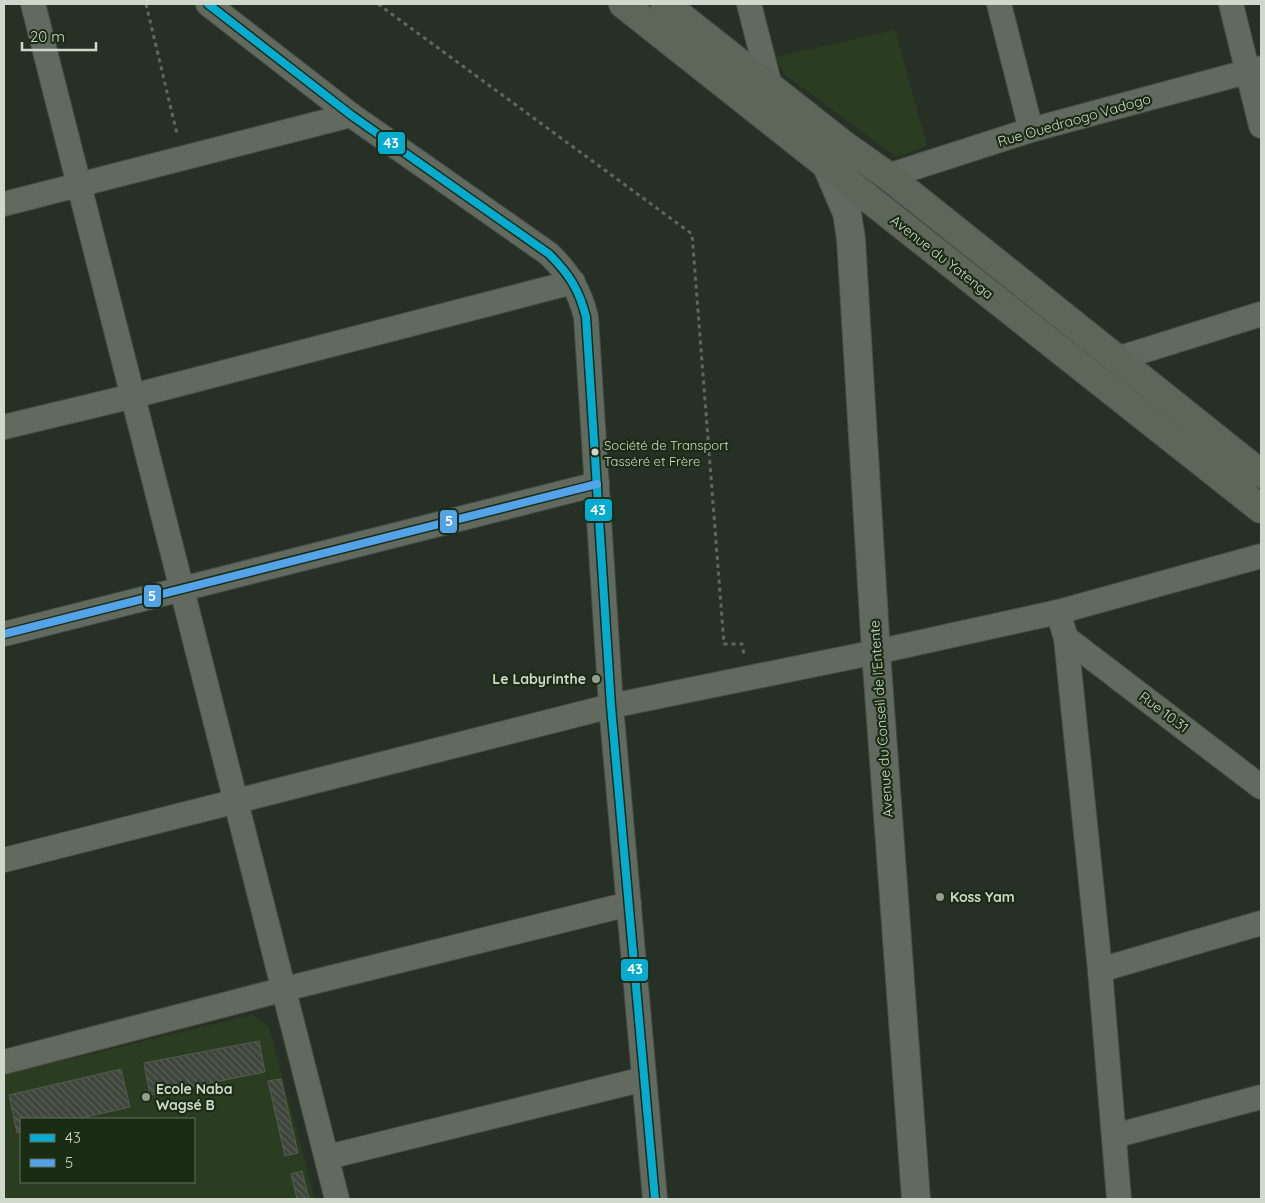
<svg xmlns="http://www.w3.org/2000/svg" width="1265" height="1203" viewBox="0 0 1265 1203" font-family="Quicksand,sans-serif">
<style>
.built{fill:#2a3d21;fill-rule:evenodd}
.building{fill:url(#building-back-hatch);stroke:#555d53}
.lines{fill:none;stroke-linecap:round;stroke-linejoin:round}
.street-casing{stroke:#464e43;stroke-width:26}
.secondary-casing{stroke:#464e43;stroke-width:30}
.primary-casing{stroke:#464e43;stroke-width:30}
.path{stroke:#61675f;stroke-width:3;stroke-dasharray:4 4;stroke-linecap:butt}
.street{stroke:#626a60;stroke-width:24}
.secondary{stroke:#626a60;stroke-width:28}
.primary{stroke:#5d6659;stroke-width:28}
.bus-1-casing{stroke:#1b2c15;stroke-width:11}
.bus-2-casing{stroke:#1b2c15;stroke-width:11}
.bus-1{stroke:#06acd0;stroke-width:8}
.bus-2{stroke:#53a3e8;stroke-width:8}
.bus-dot{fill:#cfd9cb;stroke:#1b2c15;stroke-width:2}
.poi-dot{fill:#949e91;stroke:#1b2c15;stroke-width:2}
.labels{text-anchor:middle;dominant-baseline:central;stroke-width:4.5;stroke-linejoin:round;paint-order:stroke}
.bus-label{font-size:13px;fill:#cfd9cb;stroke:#1b2c15;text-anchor:start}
.street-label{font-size:14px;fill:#cfd9cb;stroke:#1b2c15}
.poi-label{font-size:14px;font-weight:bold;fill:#cfd9cb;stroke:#1b2c15;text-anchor:start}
.line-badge{stroke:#1b2c15;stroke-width:2}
.badge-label{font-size:14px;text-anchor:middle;font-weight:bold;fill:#fff}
</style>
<defs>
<pattern id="building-back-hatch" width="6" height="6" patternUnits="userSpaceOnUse" patternTransform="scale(1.25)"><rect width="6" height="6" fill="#3e453b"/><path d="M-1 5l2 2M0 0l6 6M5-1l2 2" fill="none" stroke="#595f56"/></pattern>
</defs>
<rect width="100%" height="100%" fill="#273024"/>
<g class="built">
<path d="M 895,30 L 927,146 L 896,157 L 784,74 L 776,57 Z"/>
<path d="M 252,1015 L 269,1027 L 315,1199 L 4,1199 L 4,1075 ZM 21,1119 L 194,1119 L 194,1182 L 21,1182 Z"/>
</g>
<g class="building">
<path d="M 259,1041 L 265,1072 L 150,1095 L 144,1063 Z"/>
<path d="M 121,1069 L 130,1107 L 77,1119 L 21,1119 L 21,1132 L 17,1133 L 9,1095 Z"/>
<path d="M 281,1079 L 298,1153 L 285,1156 L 268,1081 Z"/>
<path d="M 302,1171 L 309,1199 L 297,1199 L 291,1174 Z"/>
</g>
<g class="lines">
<g class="street-casing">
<g id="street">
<path d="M 33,4 L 337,1199"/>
<path d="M 208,4 L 351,115 L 549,254 C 569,274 579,289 586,317 L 611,706 L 655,1199"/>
<path d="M 749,4 L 770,86"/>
<path d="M 999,4 L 1031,130"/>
<path d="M 1231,4 L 1261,126"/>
<path d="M 888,176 L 1031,130 L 1261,68"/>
<path d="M 4,204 L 351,115"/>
<path d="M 1117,359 L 1261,314"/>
<path d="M 4,427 L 133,396 L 573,282"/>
<path d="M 1058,612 L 1066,638 L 1100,970 L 1119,1199"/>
<path d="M 4,634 L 597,484"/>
<path d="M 1066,638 L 1261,787"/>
<path d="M 4,860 L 611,706 L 876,652 L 1058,612 L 1261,556"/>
<path d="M 1100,970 L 1261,923"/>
<path d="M 4,1062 L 285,989 L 629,904"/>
<path d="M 1114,1136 L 1261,1097"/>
<path d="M 328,1157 L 644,1079"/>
</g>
</g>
<g class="secondary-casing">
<path id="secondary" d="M 826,164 L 847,213 L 851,239 L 876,652 L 916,1199"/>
</g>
<g class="primary-casing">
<g id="primary">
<path d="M 623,4 L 1261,509"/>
<path d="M 665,4 L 844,145 L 888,176 L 1261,474"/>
</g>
</g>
<g class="path">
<path d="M 146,4 L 177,134"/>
<path d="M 378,4 L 692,234 L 724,644 L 742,644 L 744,654"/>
</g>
<use href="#street" class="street"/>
<use href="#secondary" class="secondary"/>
<use href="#primary" class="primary"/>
<g class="bus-1-casing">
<path id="bus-1" d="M 208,4 L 351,115 L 549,254 C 569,274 579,289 586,317 L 611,706 L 655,1199"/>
</g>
<g class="bus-2-casing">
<path id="bus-2" d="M 4,634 L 597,484"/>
</g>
<use href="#bus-1" class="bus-1"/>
<use href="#bus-2" class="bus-2"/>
</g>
<circle class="bus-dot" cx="595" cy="452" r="4.5"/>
<g class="poi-dot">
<circle cx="596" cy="679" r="5"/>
<circle cx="940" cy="897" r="5"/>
<circle cx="146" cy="1097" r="5"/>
</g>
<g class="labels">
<g class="bus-label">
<text x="604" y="445">Société de Transport<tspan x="604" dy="16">Tasséré et Frère</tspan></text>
</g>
<g class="street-label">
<text transform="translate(1074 120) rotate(-16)">Rue Ouedraogo Vadogo</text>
<text transform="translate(942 257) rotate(38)">Avenue du Yatenga</text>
<text transform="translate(1164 712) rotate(37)">Rue 10.31</text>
<text transform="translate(881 719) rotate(-94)">Avenue du Conseil de l'Entente</text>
</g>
<g class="poi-label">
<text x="586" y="679" text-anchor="end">Le Labyrinthe</text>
<text x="950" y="897">Koss Yam</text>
<text x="156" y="1089">Ecole Naba<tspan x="156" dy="16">Wagsé B</tspan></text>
</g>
</g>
<g class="line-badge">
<rect x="377" y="131" width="29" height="24" rx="5" fill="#06acd0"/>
<rect x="584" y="498" width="29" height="24" rx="5" fill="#06acd0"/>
<rect x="439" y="509" width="19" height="25" rx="5" fill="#53a3e8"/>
<rect x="143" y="584" width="19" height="24" rx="5" fill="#53a3e8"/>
<rect x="620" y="958" width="29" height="24" rx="5" fill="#06acd0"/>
</g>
<g class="badge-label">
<text x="391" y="148">43</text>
<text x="598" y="515">43</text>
<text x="449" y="526">5</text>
<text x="152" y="601">5</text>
<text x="635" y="974">43</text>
</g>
<rect width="1265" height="1203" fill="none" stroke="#cfd9cb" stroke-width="10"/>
<rect x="20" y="1118" width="175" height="65" fill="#1b2c15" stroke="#63715e"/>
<rect x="30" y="1134" width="25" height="8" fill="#06acd0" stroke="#63715e"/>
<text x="65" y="1143" font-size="15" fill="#cfd9cb">43</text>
<rect x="30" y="1159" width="25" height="8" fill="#53a3e8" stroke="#63715e"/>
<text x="65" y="1168" font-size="15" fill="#cfd9cb">5</text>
<path d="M22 42v8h74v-8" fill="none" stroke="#cfd9cb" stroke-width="2.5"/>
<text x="30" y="42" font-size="15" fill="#cfd9cb" stroke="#1b2c15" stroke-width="4" paint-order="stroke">20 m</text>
</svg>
